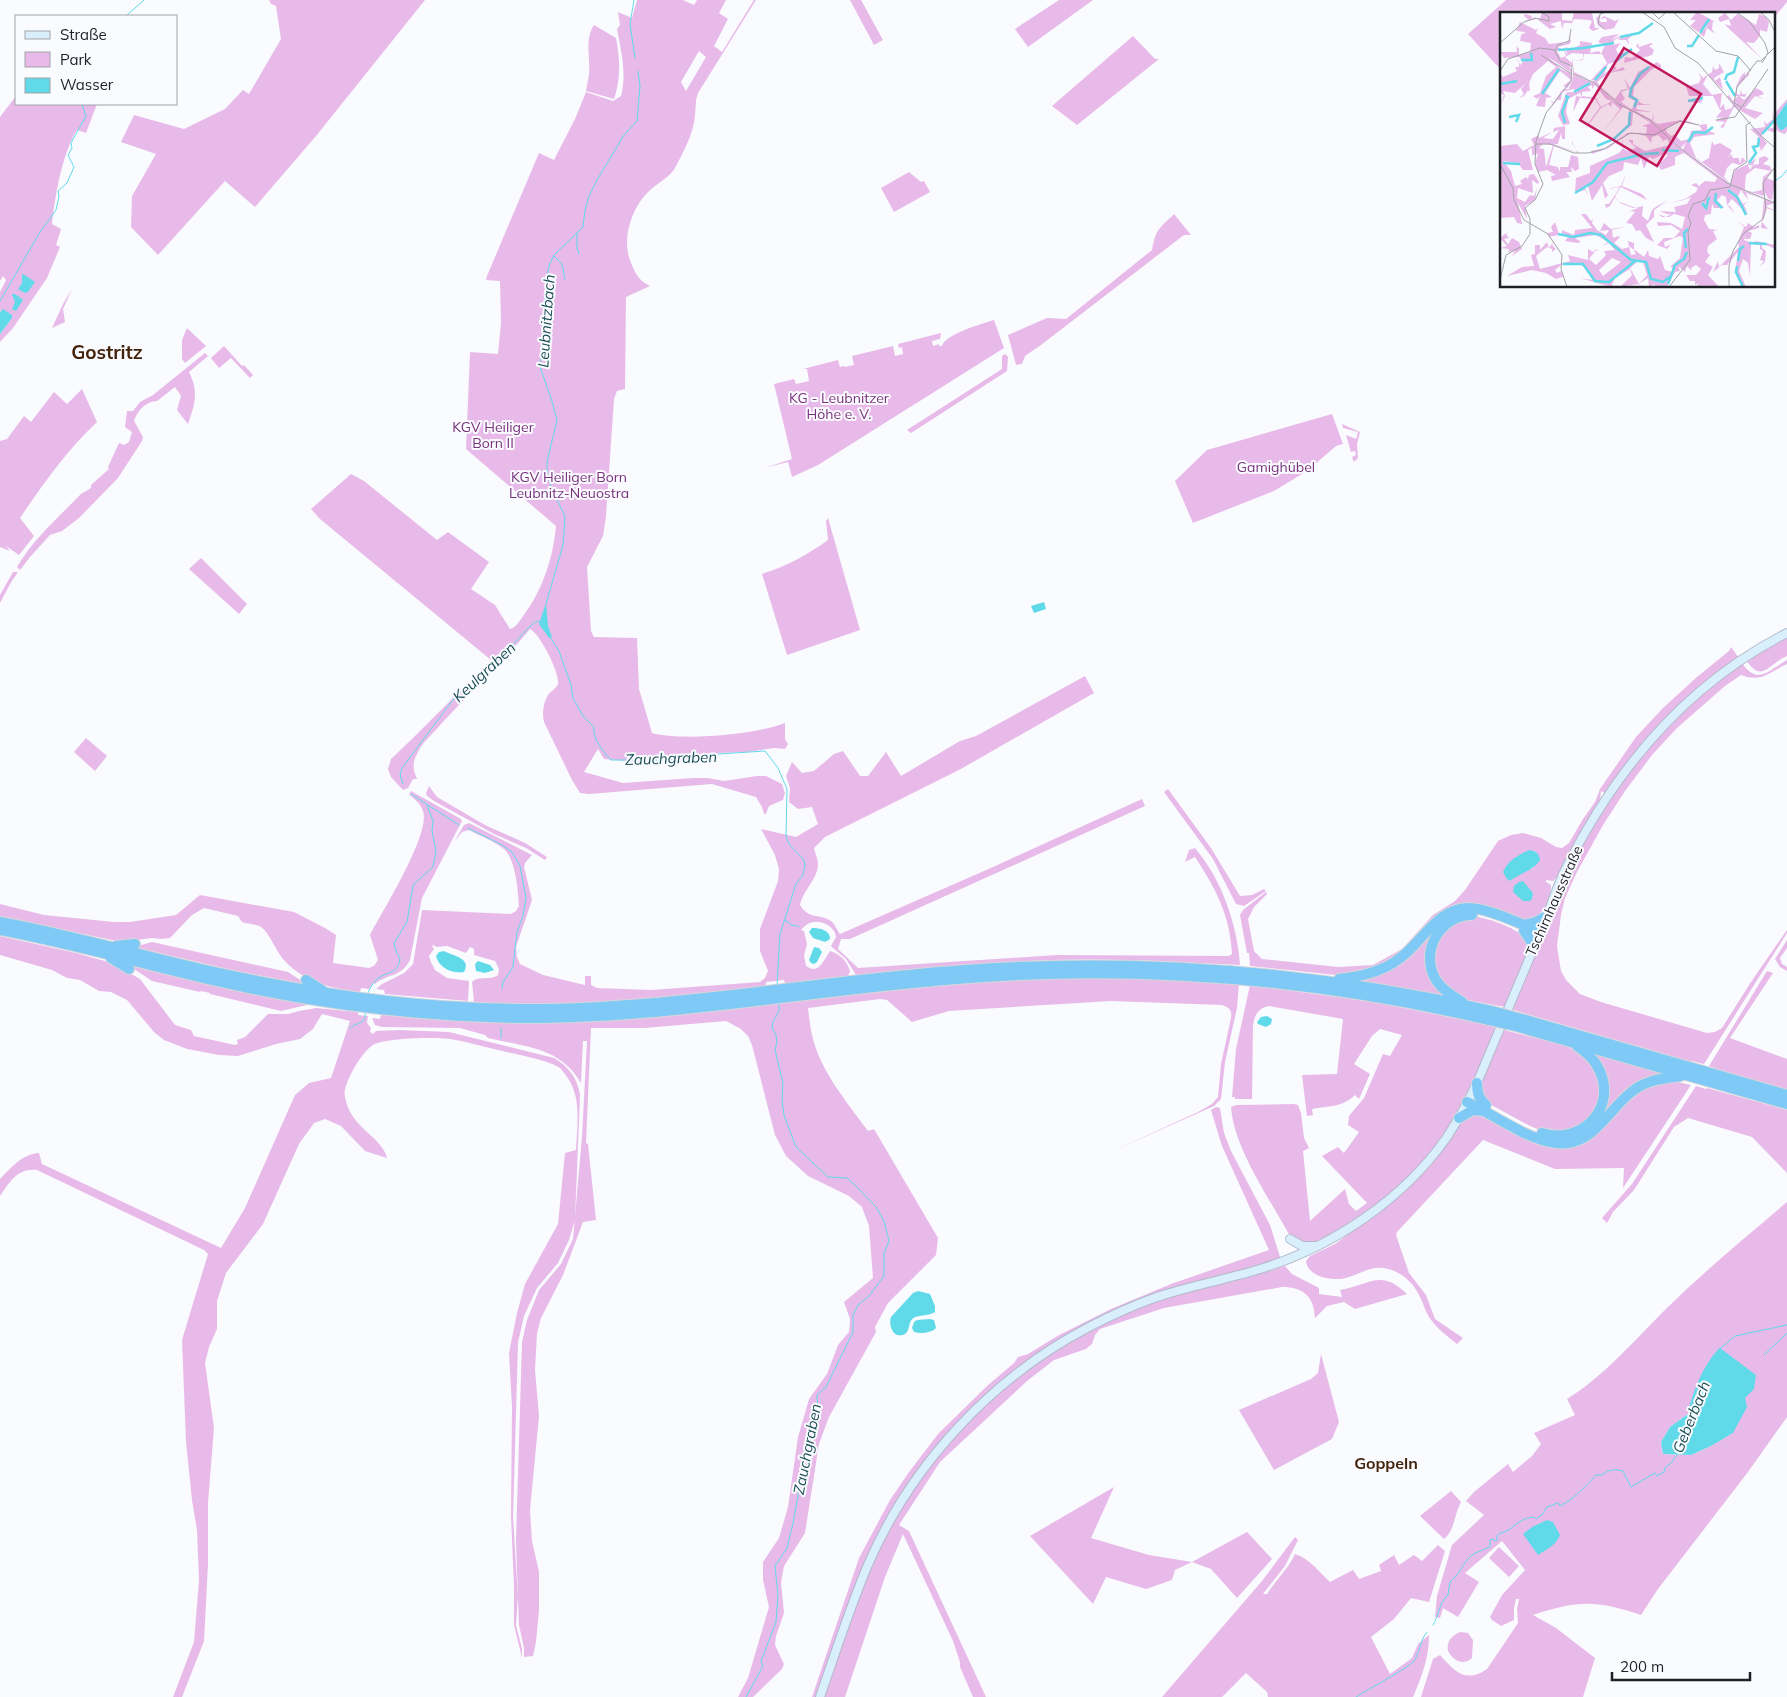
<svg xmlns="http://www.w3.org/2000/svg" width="1787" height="1697" viewBox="0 0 1787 1697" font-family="Mulish,sans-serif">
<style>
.green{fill:#e8bae9;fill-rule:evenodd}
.water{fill:#60dae9}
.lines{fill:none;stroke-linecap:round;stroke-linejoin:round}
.stream{stroke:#60dae9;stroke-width:1}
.secondary-casing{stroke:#b2b9ca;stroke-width:10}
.motorway-casing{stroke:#d6d7d8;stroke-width:12}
.secondary{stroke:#d9effc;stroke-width:8}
.motorway{stroke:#7fc9f6;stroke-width:10}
.motorway-bridge-casing{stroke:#d6d7d8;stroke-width:12;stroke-linecap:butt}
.motorway-bridge{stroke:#7fc9f6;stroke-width:10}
.labels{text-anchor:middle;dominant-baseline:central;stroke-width:4;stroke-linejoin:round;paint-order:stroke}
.park-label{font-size:14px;fill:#78317c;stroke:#fafbff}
.street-label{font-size:14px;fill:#1d2026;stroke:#fafbff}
.water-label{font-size:15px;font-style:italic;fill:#194e55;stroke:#fafbff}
.quarter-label{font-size:16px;font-weight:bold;fill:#43230b;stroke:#fafbff}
.district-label{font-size:19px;font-weight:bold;fill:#43230b;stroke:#fafbff}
.inset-river{fill:none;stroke:#60dae9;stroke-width:2.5}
.inset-road{fill:none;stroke:#a2a3a8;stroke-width:1}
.view{fill:#c2185b;fill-opacity:0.15;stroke:#c2185b;stroke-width:2.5}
.inset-edge{fill:none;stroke:#1d2026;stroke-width:2.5}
</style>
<rect width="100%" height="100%" fill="#fafbff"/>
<g class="green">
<path d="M 269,0 L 425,0 L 316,136 L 255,207 L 225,181 L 158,255 L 131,227 L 132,196 L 156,154 L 121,142 L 134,115 L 184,129 L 225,109 L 243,90 L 249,94 L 281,39 L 276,6 L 271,4 Z"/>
<path d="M 637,0 L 683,0 L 694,5 L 697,0 L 726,0 L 719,13 L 728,19 L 714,46 L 722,52 L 754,0 L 756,0 L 698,93 C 695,101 696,107 695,115 C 694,132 684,151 676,166 C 671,177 657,183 648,192 C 631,209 621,240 631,263 C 636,274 638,280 650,286 L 626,297 L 625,389 L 617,391 L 614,399 L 606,516 L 603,536 L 587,567 L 591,631 L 594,637 L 637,638 L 639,689 L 652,733 C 682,741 755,735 785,723 L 785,739 L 788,744 L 785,749 L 774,748 L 748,752 L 717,753 L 698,759 L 666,761 L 637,762 L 604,759 L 598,749 L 584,772 L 623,783 L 693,778 L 708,778 L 724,781 L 757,776 L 766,776 L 782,784 L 785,793 L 783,800 L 769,806 L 766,814 L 764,814 L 762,807 L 756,797 L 712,784 L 589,794 L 580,793 L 572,780 L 544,722 C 542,714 543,703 548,695 C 551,691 556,689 558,684 C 560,673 540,634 530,629 C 502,663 470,692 441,724 C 433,734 422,742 417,754 C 412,763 413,770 417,779 L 413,779 L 408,788 L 403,790 L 391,777 L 388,769 L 391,759 L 412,739 L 491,660 L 320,519 L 311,509 L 351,474 L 364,481 L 437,540 L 448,532 L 489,562 L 471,589 L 495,605 L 510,629 C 516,627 518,623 521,619 C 542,592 553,559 556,526 L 466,449 L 470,352 L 498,354 L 501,323 L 500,281 L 486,280 L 487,276 L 539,153 L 554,160 L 575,119 L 586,92 L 613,101 L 621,96 C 627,73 621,51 617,29 L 620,25 L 618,12 L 632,18 ZM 699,51 L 706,57 L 686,91 L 681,82 Z"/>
<path d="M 850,0 L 861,0 L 883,40 L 874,45 Z"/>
<path d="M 1059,0 L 1093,0 L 1028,47 L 1015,29 Z"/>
<path d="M 1506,0 L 1787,0 L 1787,2 L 1773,19 L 1773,14 L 1501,14 L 1501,70 L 1468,34 Z"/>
<path d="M 594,25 L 616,38 C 620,58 621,80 614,99 L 586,91 C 587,85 588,80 589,75 C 591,58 584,40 594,25 Z"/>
<path d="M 1133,36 L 1155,59 L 1159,59 L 1077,125 L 1052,106 Z"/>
<path d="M 16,96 L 16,104 L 97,104 L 86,133 L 77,130 C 62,154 55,196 52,224 L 61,229 L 56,245 L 60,247 L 47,278 L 13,328 L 0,342 L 0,334 L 12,318 L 1,310 L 0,312 L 0,292 L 6,280 L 3,276 L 0,281 L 0,117 Z"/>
<path d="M 1787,99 L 1787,131 L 1785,134 C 1773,131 1773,124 1774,114 Z"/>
<path d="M 909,172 L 921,182 L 924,181 L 930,192 L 894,212 L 881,188 Z"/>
<path d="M 1174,214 L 1191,235 L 1184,235 L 1041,345 L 1025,356 L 1022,364 L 1016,365 L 1008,335 L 1047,318 L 1066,319 L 1152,250 C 1156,228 1159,229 1174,214 Z"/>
<path d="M 72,289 L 63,309 L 65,322 L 52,328 L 63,304 Z"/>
<path d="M 994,320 L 1004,348 L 818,465 L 792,477 L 788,462 L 764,468 L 792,459 L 774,384 L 794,379 L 796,384 L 809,381 L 807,369 L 803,369 L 838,360 L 840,367 L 844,366 L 845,367 L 854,365 L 852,356 L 893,346 L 895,356 L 903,354 L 902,347 L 899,348 L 898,344 L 941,333 L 940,339 L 932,341 L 933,346 L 939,344 L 939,346 L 942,346 C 945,334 982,324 994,320 Z"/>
<path d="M 187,328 L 206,346 L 185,363 L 182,359 L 182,340 Z"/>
<path d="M 224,346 L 242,366 L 244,365 L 253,375 L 250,378 L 231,358 L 219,368 L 211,358 Z"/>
<path d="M 205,353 L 208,356 L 189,372 C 199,392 195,404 188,424 L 177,410 L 181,396 L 175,387 L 157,401 C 146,401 137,411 134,421 L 143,437 L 142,441 L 118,478 L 79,518 L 62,531 L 50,535 L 30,557 L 20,570 L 17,567 C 34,538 58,518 81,494 L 91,488 L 91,485 L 109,469 L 108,467 L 119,443 L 124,445 L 129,442 L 132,432 L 125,427 L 127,411 L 133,411 L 140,402 L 153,395 Z"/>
<path d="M 1005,354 L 1008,357 L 1007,371 L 911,433 L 907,430 L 1002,369 L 1002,356 Z"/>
<path d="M 82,389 L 97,422 C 67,450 43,484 20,518 L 34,536 L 19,555 L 6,546 L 10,551 L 0,547 L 0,441 L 7,439 L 24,416 L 31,422 L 54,392 L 67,404 Z"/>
<path d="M 1332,414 L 1343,444 L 1336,446 L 1307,471 L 1274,491 L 1193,523 L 1175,481 L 1207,450 Z"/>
<path d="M 1342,424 L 1360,432 L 1357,444 L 1358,458 L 1354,462 L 1352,457 L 1356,455 L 1355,451 L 1351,452 L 1346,435 L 1356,439 L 1358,432 L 1343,428 Z"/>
<path d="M 828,518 L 860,630 L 787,655 L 762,574 C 787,566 807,555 828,540 L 826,521 Z"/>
<path d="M 201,558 L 247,604 L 239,614 L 189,569 Z"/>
<path d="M 13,572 L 18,572 L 10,584 L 0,603 L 0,595 Z"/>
<path d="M 1787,636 L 1787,656 C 1768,664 1762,684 1746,660 Z"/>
<path d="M 1731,647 L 1739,658 C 1684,696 1643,739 1605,793 L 1601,791 L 1600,801 L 1576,840 L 1558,876 L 1553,881 L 1546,880 L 1546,882 L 1551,885 C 1551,899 1542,915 1530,922 L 1477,906 L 1413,944 L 1381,967 L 1336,975 L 1250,966 L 1249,953 L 1247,953 L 1240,915 L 1243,910 L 1266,892 L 1267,894 L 1254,907 L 1248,919 L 1254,951 L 1262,959 L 1338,967 L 1373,965 L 1402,949 L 1433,915 L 1455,901 L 1465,890 L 1498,841 L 1511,835 L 1523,833 L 1541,838 L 1556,847 L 1562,848 L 1569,843 L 1583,819 L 1595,802 L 1600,789 L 1636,737 L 1663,708 L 1697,677 L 1729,651 ZM 1535,851 L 1539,857 L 1533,868 L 1520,873 L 1510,881 Z"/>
<path d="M 1787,660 L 1787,664 C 1769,672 1762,683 1741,675 L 1725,686 L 1677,728 L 1652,755 L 1625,791 L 1603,825 L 1577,872 L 1565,898 L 1561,915 L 1557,946 L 1561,971 L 1566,980 L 1580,994 L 1601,1002 L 1707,1033 L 1715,1032 L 1722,1028 L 1751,982 L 1787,930 L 1787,933 L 1704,1064 L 1692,1061 L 1692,1062 L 1513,1010 L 1522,983 L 1563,890 L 1568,873 L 1598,815 L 1652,741 L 1707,688 L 1742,663 C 1758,686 1769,670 1787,660 Z"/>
<path d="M 1085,676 L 1094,693 L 959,770 L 825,837 L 814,848 C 815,853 818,859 818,864 C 818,879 803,890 800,905 C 809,920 819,913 831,921 C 835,924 837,930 840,934 L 993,867 L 1142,799 L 1145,806 L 850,939 L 841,939 L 838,949 L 858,968 L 1057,955 L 1229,956 L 1232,954 C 1230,915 1216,889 1195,857 L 1185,862 L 1189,850 L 1195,848 C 1222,880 1237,924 1240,965 C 1178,962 1116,958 1053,960 C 987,962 922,968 856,975 L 846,959 L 833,948 L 831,946 L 836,937 C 835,926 820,919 810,923 C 806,924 803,928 801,930 L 804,931 L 807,944 L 804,956 L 806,966 C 819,975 823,961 830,951 C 840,954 847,961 850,971 L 848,976 L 785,984 L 784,980 L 766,982 L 766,986 C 669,998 571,1008 474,1002 L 472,982 C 479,975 490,981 498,975 L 499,969 L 495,961 L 474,955 L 474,949 L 470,947 L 466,953 L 447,946 L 436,947 L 434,945 L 432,946 L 434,949 L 429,956 L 431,962 L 435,970 L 447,978 L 469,981 L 468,1001 L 385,994 L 384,990 L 376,989 L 382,984 L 404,973 L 413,964 L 422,910 L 511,914 L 516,911 L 519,906 C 518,891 516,860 504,849 C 494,841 480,836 469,830 L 462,832 L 454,842 L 464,825 L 469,823 L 532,855 L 525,863 L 524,867 L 532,900 L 516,947 L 517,957 L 520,964 L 543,975 L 585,985 L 585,976 L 591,976 L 591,985 L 597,988 L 651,990 L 760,982 L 765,978 L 768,971 L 760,951 L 760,929 L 778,881 L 779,869 L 775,855 L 761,829 L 796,837 L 818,824 L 812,807 L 798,809 L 789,802 L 790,788 L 786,776 L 792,762 L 802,773 L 814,771 L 834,754 L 843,751 L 860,776 L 868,776 L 886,752 L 901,776 L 960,741 L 976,736 Z"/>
<path d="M 86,738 L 107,756 L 95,771 L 74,752 Z"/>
<path d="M 429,786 L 437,797 L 485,825 L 525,843 L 547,857 L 545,860 L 526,848 L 494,834 L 434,801 L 427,796 L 426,793 Z"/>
<path d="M 1168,789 L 1211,848 L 1240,896 L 1252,895 L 1264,889 L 1266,891 L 1244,906 L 1236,904 L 1213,859 L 1164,792 Z"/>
<path d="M 411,791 L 461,819 L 462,821 L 422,898 L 410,960 C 401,978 388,973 375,984 L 373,983 L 369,989 L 361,988 L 360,992 C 331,988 304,983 283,959 C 276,951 269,932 261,927 C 256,924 247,924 242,922 L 238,916 L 204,908 L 192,915 L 170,938 L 162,939 L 152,938 L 121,942 L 0,916 L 0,904 L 44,915 L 114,922 L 130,922 L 176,915 L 200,895 L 294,912 L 325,928 L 336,935 L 333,963 L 369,968 L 374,966 L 378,960 L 370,935 C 382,912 431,834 423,811 C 421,804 414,799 409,794 Z"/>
<path d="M 1481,913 L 1456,915 L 1428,958 L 1449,996 L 1355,980 L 1370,976 L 1449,915 Z"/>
<path d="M 1472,916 C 1489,918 1517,928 1528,940 L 1525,952 L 1527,953 L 1505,1007 L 1467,1000 L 1452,993 L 1438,980 L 1433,948 L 1445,927 Z"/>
<path d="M 0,936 L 76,953 L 112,963 L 140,979 L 175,1025 L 191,1030 L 194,1036 L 235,1045 L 238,1044 L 237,1040 L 245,1037 L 268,1014 L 288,1014 L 299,1011 L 316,1008 L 358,1012 L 358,1015 L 368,1016 L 367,1023 L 371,1028 L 370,1032 L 373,1034 L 376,1031 L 400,1030 L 449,1032 L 554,1058 C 569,1067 577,1077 580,1095 L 575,1220 L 569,1240 L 558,1263 L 537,1288 L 524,1316 L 518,1343 L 513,1517 L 518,1596 L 516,1625 L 522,1649 L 522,1658 L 514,1625 L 514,1587 L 511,1516 L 512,1407 L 509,1353 L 517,1313 L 525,1284 L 558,1224 L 565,1153 L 576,1150 C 577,1125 582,1098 567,1077 C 565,1074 562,1070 560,1068 C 549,1060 509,1053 494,1049 C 480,1046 465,1041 450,1039 C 433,1037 390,1038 375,1044 C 364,1048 347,1078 345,1090 C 344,1093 345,1098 346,1101 C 352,1128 383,1138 387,1158 L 365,1151 L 341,1126 L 325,1119 L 314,1123 L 299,1144 L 263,1224 L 226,1273 L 217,1301 L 217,1329 L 209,1347 L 205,1363 L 214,1428 L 208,1503 L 208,1564 L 204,1641 L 182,1697 L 173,1697 L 194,1642 L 199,1580 L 197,1530 L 192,1500 L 186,1442 L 182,1340 L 208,1254 L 204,1250 L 37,1170 C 17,1168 10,1182 0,1196 L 0,1179 C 11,1168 22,1154 39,1153 L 42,1164 L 221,1248 L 245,1208 L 295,1095 L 309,1083 L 331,1078 L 350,1021 L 322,1014 L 313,1029 L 300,1039 L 276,1044 L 238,1056 L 219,1055 L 187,1049 L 164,1040 L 154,1032 L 127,1000 L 111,992 L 99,991 L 80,980 L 67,978 L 52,970 L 0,955 Z"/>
<path d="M 1787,940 L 1787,948 L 1780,958 L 1782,964 L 1787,967 L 1787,971 L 1780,967 L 1775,959 Z"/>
<path d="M 152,942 L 288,972 L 308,985 L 232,970 L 134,947 Z"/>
<path d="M 128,965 L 218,986 L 307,1004 L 307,1005 L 281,1011 L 210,994 L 210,993 L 201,991 L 200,992 L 152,981 Z"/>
<path d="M 1767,971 L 1773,973 L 1730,1038 L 1787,1059 L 1787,1090 L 1724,1072 L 1709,1066 Z"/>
<path d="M 1079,978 L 1151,979 L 1239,984 L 1237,1008 L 1225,1062 L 1221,1099 L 1214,1106 L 1115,1150 L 1198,1112 L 1212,1104 L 1218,1097 L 1221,1064 L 1231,1018 C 1232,1010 1230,1008 1222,1005 L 1111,1001 L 949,1011 L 912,1022 L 887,1000 L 880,999 L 808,1008 C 809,1017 810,1026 812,1035 C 820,1071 847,1102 868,1131 L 874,1129 L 938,1238 L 936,1255 L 888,1303 L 875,1327 L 876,1332 L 829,1417 L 819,1444 L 805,1533 L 784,1566 L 781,1582 L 784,1613 L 776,1636 L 775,1645 L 784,1664 L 782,1669 L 753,1697 L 738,1697 L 748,1678 L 769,1607 L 763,1580 L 763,1562 L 779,1538 L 788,1507 L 798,1437 L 805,1413 L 809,1399 L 827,1374 L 838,1345 L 849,1332 L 850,1319 L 844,1302 L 873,1278 L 869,1226 L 862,1207 L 849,1196 L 808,1176 L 786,1156 L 775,1135 L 752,1045 L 748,1036 L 741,1029 L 726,1021 L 645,1028 L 591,1028 L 586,1143 L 588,1144 L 596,1220 L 583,1222 L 563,1275 L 541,1318 L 537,1333 L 535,1370 L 539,1416 L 530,1510 L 532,1541 L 539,1572 L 539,1610 L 536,1642 L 533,1656 L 524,1657 L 524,1648 L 519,1625 L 516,1540 L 522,1342 L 527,1320 L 539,1290 L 561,1264 L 573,1239 L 582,1137 L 587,1041 L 583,1041 L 581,1083 C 560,1047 526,1047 488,1038 L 485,1035 L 460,1028 L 382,1027 L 375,1025 L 372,1018 L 380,1019 L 381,1014 L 476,1021 L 631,1018 L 713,1011 L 889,990 L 992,981 Z"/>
<path d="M 1250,985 L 1380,1003 L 1488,1025 L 1497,1028 C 1470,1089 1442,1153 1389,1196 C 1377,1205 1364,1213 1351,1221 C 1341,1228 1316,1246 1304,1243 C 1299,1242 1294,1238 1290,1236 C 1270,1199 1234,1149 1231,1107 L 1236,1105 L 1294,1104 L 1298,1105 L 1301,1113 L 1304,1138 L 1309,1148 L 1303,1151 L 1310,1221 L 1345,1189 L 1349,1204 L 1356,1211 L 1367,1203 L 1322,1156 L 1338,1147 L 1344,1153 L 1359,1132 L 1348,1125 L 1349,1116 L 1364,1098 L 1383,1054 L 1390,1056 L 1402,1035 L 1380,1029 L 1372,1036 L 1354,1064 L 1370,1074 L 1359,1099 L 1355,1095 C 1343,1107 1329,1106 1312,1109 L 1313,1115 L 1307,1116 L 1302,1075 L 1337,1074 L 1343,1019 L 1269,1006 C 1258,1008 1254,1016 1253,1026 L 1252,1099 L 1235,1099 L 1235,1097 L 1232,1097 L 1236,1049 Z"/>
<path d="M 1504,1030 L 1565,1045 L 1576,1051 L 1590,1061 L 1600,1082 L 1598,1107 L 1576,1130 L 1544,1132 L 1528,1125 L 1484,1101 L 1481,1084 Z"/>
<path d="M 1593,1053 L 1667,1075 L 1650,1079 L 1598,1125 L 1565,1139 L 1603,1108 Z"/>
<path d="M 1677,1081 L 1678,1082 L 1691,1085 L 1623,1188 L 1624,1168 L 1555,1169 L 1483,1140 L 1397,1232 L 1396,1235 L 1409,1273 L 1426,1295 L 1435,1319 L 1463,1338 L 1457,1344 C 1447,1336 1436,1328 1429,1317 C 1425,1311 1424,1305 1421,1299 C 1415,1285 1404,1273 1388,1269 C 1370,1264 1357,1277 1340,1279 C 1327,1280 1307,1275 1306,1261 L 1310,1256 L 1335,1244 L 1376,1214 L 1406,1188 L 1438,1156 L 1464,1119 L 1479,1112 L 1560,1145 L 1651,1083 Z"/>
<path d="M 1696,1086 L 1706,1089 L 1707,1088 L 1787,1110 L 1787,1173 L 1752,1137 L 1688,1118 L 1674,1127 L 1634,1190 L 1613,1212 L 1607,1223 L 1602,1218 L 1632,1184 Z"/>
<path d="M 1216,1107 L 1220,1108 L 1224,1133 L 1231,1151 L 1270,1225 L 1280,1257 L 1266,1264 L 1211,1278 L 1091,1322 L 1064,1337 L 1026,1362 L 978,1402 L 947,1434 L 924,1461 L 894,1507 L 878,1537 L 817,1697 L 812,1697 L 859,1558 L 890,1500 L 909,1472 L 938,1434 L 987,1386 L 1014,1363 L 1018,1357 L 1028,1354 L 1059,1335 L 1111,1309 L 1171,1284 L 1269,1250 L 1222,1146 L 1211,1110 Z"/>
<path d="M 1787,1202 L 1787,1417 L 1748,1472 L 1658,1589 L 1641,1615 C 1596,1600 1578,1600 1533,1615 L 1556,1628 L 1595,1658 L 1583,1697 L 1421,1697 L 1433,1659 L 1440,1655 C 1454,1671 1466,1684 1487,1669 L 1518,1623 L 1517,1609 L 1519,1599 L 1516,1599 L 1514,1608 L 1514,1620 L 1501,1626 L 1492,1620 L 1490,1617 L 1502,1595 L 1525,1570 L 1502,1541 L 1465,1573 L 1479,1582 L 1458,1617 L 1443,1608 L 1440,1618 L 1435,1617 L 1437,1596 L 1452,1545 L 1484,1515 L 1466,1501 L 1474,1492 L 1508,1464 L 1513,1472 L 1532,1456 L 1541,1444 L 1534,1433 L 1575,1415 L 1567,1399 C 1606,1375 1636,1338 1669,1306 C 1706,1270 1747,1236 1787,1202 ZM 1688,1414 L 1733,1433 L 1711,1446 L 1691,1455 L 1663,1454 L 1661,1442 L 1670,1427 Z"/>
<path d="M 1285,1266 L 1292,1274 L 1319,1288 L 1319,1294 L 1342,1297 L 1340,1290 C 1369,1285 1381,1268 1407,1294 L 1355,1309 L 1344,1302 L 1327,1306 L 1315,1318 C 1314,1297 1304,1287 1282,1287 L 1164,1308 L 1100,1329 L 1095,1335 L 1092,1344 L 1086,1349 L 1054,1360 L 1027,1381 L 940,1462 L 899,1525 L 909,1531 L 986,1697 L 973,1697 L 960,1667 L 960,1662 L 953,1641 L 903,1534 L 885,1577 L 845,1697 L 824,1697 C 842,1646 858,1594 881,1545 C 929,1446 1014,1363 1115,1317 C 1169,1293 1228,1286 1285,1266 Z"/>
<path d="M 1321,1354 L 1339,1422 L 1332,1439 L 1274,1470 L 1239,1410 L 1311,1379 L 1318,1373 Z"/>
<path d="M 1114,1487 L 1091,1538 L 1149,1555 L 1192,1562 L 1247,1532 L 1272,1559 L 1237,1598 L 1211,1569 L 1192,1562 L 1175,1570 L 1172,1580 L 1146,1589 L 1106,1577 L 1093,1604 L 1030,1536 Z"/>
<path d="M 1451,1491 L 1461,1502 C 1454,1515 1455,1530 1444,1539 L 1420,1516 Z"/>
<path d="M 1295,1537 L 1298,1540 L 1285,1566 L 1263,1594 L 1267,1594 C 1276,1580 1288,1569 1295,1554 C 1309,1558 1319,1572 1330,1582 L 1353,1570 L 1359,1579 L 1381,1571 L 1379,1565 L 1394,1555 L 1399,1565 L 1414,1555 L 1422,1561 L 1438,1545 L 1445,1551 L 1429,1602 L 1411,1598 L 1394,1619 L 1371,1637 L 1390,1674 L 1412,1658 L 1418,1644 L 1429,1635 C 1429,1658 1422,1676 1413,1697 L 1268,1697 L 1267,1692 L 1246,1673 L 1222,1697 L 1162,1697 L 1262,1581 Z"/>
<path d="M 1499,1547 L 1519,1566 L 1509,1577 L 1489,1558 Z"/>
<path d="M 1460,1632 L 1468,1633 L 1473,1640 L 1472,1658 C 1464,1666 1453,1661 1448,1651 C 1446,1641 1452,1636 1460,1632 Z"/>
</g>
<g class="water">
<path d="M 1787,102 L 1787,126 L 1783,130 L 1780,130 L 1777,125 L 1776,118 Z"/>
<path d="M 23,274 L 35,282 L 28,292 L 25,293 L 18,289 L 22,283 L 22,275 Z"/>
<path d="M 12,294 L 15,294 L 23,300 L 16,311 L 12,309 L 15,302 Z"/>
<path d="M 3,309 L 12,315 L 12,318 L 0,334 L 0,312 Z"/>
<path d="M 1044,602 L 1046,609 L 1034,613 L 1031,606 Z"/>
<path d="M 546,603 L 548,626 L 552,637 L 549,638 L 539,624 Z"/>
<path d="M 1529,850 C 1536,851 1539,853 1540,860 C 1533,871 1520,873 1510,881 L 1507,879 L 1503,872 C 1508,860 1518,855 1529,850 Z"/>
<path d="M 1523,881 L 1533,893 L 1532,899 L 1530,901 L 1523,901 L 1513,892 L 1514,886 L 1519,882 Z"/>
<path d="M 812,928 C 820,928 830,930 830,939 L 825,942 L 813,938 L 809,932 Z"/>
<path d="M 814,947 L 819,948 L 822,952 L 817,962 L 814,964 L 811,963 L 809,960 Z"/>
<path d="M 444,951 C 453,956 472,958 464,972 C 452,974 439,968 436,956 L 439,952 Z"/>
<path d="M 478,961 L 490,965 L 494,970 L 485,973 L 476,971 L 475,964 Z"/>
<path d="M 1267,1016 L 1272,1019 L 1271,1024 L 1266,1027 L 1258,1024 L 1257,1022 L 1261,1017 Z"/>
<path d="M 918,1291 L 930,1294 L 935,1306 L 935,1312 C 928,1316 922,1315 915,1317 C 907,1321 911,1330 905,1334 C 894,1340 888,1326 891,1317 L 913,1293 Z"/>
<path d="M 930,1319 L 934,1320 L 936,1328 C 931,1333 921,1334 914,1332 L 912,1328 L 914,1322 L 917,1320 Z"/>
<path d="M 1720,1348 L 1756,1375 L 1754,1389 L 1745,1398 L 1747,1407 L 1733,1433 L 1711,1446 L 1691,1455 L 1663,1454 L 1661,1442 L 1670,1427 L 1688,1414 C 1691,1395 1705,1361 1720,1348 Z"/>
<path d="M 1547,1520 L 1553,1522 L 1560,1535 C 1556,1545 1546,1550 1538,1555 L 1523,1534 L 1532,1527 Z"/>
</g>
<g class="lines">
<g class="stream">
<path d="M 634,0 L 630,24 L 635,58"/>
<path d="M 126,16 L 144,0"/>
<path d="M 1773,182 L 1781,177 L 1787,170"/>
<path d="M 577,233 L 577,248 L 579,254"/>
<path d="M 554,256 L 562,264 L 565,279"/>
<path d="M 0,301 L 40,232 L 56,210 L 59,196 L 58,191 L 67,183 L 74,167 L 68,155 L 72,148 L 71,143 L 86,116 L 82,104"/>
<path d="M 546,604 L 563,545 L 565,516 L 553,492 L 547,474 L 547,462 L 557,420 L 551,398 L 540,367 L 546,281 L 549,266 L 554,255 L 583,227 L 585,210 L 589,196 L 597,180 L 624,135 L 637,121 L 640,86 L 638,71"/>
<path d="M 550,637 L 559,651 L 571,685 L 573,698 L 583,716 L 594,727 C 592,738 603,752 611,760 L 697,760 L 718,754 L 765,751 L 778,768 L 787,789 L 786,836 L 789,844 L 804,860 L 805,865 L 803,875 L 796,884 L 780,934 L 777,985"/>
<path d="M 403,784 L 400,775 L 402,768 L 452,701 L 484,669 L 499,660 L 529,627 L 535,622 L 540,621"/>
<path d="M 411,794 L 459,825"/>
<path d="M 468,828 L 502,845 L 512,852 L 520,866 L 526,898 L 523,916 L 517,932 L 513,967 L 503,982 L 502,988"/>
<path d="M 785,920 L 793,926 L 795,925 L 799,927"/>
<path d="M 367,995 C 369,990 372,984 376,980 C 387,970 397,976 400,959 L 396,951 L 394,943 L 407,922 L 413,885 L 433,867 L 436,851 L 432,831 L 433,821 L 427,805"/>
<path d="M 350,1028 C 358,1021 367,1025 365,1011"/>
<path d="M 501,1038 L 501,1028"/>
<path d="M 1717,1351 L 1735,1336 L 1787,1325"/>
<path d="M 1764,1355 L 1787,1333"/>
<path d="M 1433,1625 C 1439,1616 1439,1602 1448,1595 L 1450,1582 C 1458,1576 1461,1567 1468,1559 C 1473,1553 1482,1550 1490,1547 L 1490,1540 L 1493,1539 L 1495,1541 L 1497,1540 L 1497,1536 L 1500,1533 C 1512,1532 1517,1518 1534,1517 L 1536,1519 L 1542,1515 L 1547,1507 L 1558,1503 L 1560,1506 C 1574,1499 1586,1486 1596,1475 L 1602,1475 C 1609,1469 1615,1469 1623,1471 L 1631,1487 L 1653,1474 L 1655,1473 L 1657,1476 L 1664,1472 L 1665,1468 L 1671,1463 L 1677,1455"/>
<path d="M 746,1697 L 763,1666 L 761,1661 L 776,1622 L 778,1596 L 775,1566 L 787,1548 L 793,1523 L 810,1431 L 818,1408 L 817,1395 L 826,1387 L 853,1332 L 853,1315 L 858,1305 L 869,1296 L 884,1276 L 884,1253 L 889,1241 L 884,1221 L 876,1207 L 855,1185 L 847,1178 L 828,1177 L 796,1147 L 784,1115 L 782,1100 L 783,1083 L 775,1050 L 777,1042 L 776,1035 L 772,1028 L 773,1022 L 779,1011 L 779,1004"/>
<path d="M 1356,1697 C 1367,1690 1408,1668 1414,1661 C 1420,1652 1420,1640 1427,1632"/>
</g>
<g class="secondary-casing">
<g id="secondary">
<path d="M 1290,1239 L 1302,1246 L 1314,1246"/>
<path d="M 820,1697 C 835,1654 849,1610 867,1567 C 910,1466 991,1378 1089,1327 C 1110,1316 1132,1306 1154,1298 C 1188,1286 1225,1280 1260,1269 C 1332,1247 1403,1200 1447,1137 C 1458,1120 1468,1102 1477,1083 C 1499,1031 1521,978 1543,926 C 1551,906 1557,885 1567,866 C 1617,767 1687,684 1787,633"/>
</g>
</g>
<g class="motorway-casing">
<g id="motorway">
<path d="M 0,922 C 77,936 152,959 228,975 C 327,996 428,1009 529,1009 C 676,1009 819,980 966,970 C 1142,957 1319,972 1492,1011"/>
<path d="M 1524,925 L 1536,922 L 1547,916"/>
<path d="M 0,930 C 74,944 147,965 221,982 C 321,1005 425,1017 528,1018 C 672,1018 813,990 956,979 C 1135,964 1315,979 1489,1020"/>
<path d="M 1524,931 L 1531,941 L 1533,949"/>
<path d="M 116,946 L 135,944"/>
<path d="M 111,958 L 129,969"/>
<path d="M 1339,979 C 1357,977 1377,973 1393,963 C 1420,948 1434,909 1468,908 C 1488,908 1521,924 1540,932"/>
<path d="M 306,980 L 323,991"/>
<path d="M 1462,1002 C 1453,996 1442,990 1436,980 C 1419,952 1440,915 1472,915"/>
<path d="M 1522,1019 L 1787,1095"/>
<path d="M 1519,1027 L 1787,1104"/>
<path d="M 1477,1083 C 1477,1093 1479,1099 1486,1105"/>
<path d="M 1467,1102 C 1492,1114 1524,1137 1550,1142 C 1592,1152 1606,1110 1634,1090 C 1647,1080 1665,1078 1681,1076"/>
<path d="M 1459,1118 L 1473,1110 L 1483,1111"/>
<path d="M 1542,1133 C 1585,1146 1621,1103 1596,1064 C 1591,1056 1584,1051 1577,1046"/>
</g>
</g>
<use href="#secondary" class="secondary"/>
<use href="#motorway" class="motorway"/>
<g class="motorway-bridge-casing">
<g id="motorway-bridge">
<path d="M 1492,1011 L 1522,1019"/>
<path d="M 1489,1020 L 1519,1027"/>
</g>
</g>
<use href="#motorway-bridge" class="motorway-bridge"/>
</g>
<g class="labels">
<g class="park-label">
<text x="839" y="398">KG - Leubnitzer<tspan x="839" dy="16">Höhe e. V.</tspan></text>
<text x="493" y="427">KGV Heiliger<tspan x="493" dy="16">Born II</tspan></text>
<text x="1276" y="467">Gamighübel</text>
<text x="569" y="477">KGV Heiliger Born<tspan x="569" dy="16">Leubnitz-Neuostra</tspan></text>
</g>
<g class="street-label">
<text transform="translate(1554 901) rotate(-66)">Tschirnhausstraße</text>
</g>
<g class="water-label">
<text transform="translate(546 321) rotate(-86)">Leubnitzbach</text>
<text transform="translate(484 672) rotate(-43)">Keulgraben</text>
<text transform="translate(671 758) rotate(-2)">Zauchgraben</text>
<text transform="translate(1691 1417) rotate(-68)">Geberbach</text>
<text transform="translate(807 1449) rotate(-79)">Zauchgraben</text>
</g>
<g class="quarter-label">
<text x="1386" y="1463">Goppeln</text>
</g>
<g class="district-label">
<text x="107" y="352">Gostritz</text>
</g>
</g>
<g transform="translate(1500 12)">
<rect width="275" height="275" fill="#fafbff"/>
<path d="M 42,0 L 62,0 L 62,8 L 72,9 L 74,0 L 100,0 L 92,1 L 95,16 L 99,16 L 96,6 L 101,2 L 99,8 L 101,10 L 107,10 L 106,6 L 100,7 L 104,4 L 115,9 L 119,7 L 114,16 L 105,18 L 99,14 L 99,16 L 98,17 L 93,19 L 89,16 L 92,9 L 89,8 L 74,7 L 72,11 L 64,11 L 62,17 L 61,9 L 50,12 L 56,15 L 50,17 L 37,7 L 24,10 L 29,8 L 24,4 L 25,2 L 32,4 L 31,7 L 35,6 L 40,7 ZM 197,0 L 216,10 L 213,9 L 212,17 L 215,22 L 207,16 L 204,25 L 200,22 L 208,13 L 198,20 L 190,14 L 196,8 L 190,8 ZM 225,1 L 231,8 L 237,2 L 256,13 L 259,2 L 266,5 L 269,10 L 267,20 L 260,18 L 260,24 L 254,31 L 246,30 L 262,47 L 227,15 L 225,12 L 231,14 L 229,7 L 220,10 L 218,6 ZM 20,10 L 36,18 L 38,16 L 36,21 L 45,26 L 54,24 L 45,26 L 49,32 L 66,30 L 61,32 L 64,32 L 71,27 L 70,32 L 57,35 L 61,37 L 57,39 L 61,46 L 66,44 L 64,38 L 68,43 L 65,35 L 72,37 L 80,33 L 80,29 L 92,31 L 90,41 L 99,39 L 101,42 L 105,33 L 98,30 L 102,25 L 119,22 L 111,28 L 120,24 L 135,21 L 128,27 L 129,33 L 126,28 L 118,28 L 121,25 L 114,28 L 113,33 L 121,31 L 116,37 L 118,42 L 127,40 L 119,49 L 108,52 L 104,62 L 114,54 L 117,56 L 112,60 L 123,55 L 125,58 L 109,61 L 97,70 L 102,76 L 115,87 L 121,78 L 128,77 L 124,66 L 130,76 L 138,60 L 157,50 L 161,53 L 161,60 L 158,54 L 151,58 L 134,75 L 133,84 L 139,88 L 129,84 L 143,92 L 153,93 L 137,93 L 136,97 L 152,100 L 136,99 L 152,108 L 154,100 L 153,109 L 158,112 L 181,108 L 182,109 L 188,109 L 199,113 L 180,110 L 167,115 L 166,119 L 171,124 L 183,119 L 179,121 L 182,127 L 179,121 L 175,123 L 181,129 L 189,127 L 191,119 L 202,118 L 199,113 L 207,112 L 207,118 L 216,122 L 194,125 L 190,131 L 196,146 L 202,150 L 209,146 L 212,129 L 214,133 L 220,131 L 232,138 L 228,146 L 231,142 L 233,146 L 239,146 L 240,152 L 242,145 L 246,149 L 240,153 L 232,151 L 227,156 L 224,165 L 230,172 L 235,158 L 248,152 L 250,146 L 249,152 L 256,146 L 253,153 L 248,153 L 250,158 L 253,153 L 259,152 L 259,146 L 265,144 L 269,147 L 263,152 L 270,154 L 272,159 L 266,166 L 275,169 L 272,188 L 275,190 L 268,186 L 264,179 L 264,184 L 239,177 L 275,191 L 266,194 L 267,195 L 272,197 L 275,199 L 266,196 L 265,202 L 262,210 L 268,217 L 261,216 L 264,187 L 246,181 L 248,188 L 241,178 L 238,184 L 243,192 L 248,189 L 244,193 L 248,203 L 232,187 L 227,193 L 230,194 L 235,202 L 241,203 L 235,202 L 227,193 L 226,185 L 222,183 L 217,188 L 224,196 L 214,196 L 212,192 L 211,202 L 205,203 L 204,208 L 209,217 L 218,218 L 213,219 L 217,227 L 208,234 L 207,240 L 210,243 L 205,250 L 213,255 L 208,263 L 219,275 L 196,275 L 199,271 L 195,273 L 195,269 L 190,269 L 186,263 L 196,263 L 201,257 L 196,253 L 191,256 L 192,259 L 187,254 L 185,260 L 178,254 L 180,259 L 175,260 L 167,275 L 154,275 L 155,272 L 149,275 L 148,266 L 139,272 L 142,275 L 138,272 L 120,275 L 132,263 L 130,257 L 115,266 L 111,275 L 80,266 L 93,268 L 83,254 L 72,251 L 61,253 L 55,258 L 57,261 L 61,259 L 63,265 L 56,267 L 46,261 L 32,258 L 7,264 L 22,255 L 34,254 L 31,243 L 35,242 L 35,233 L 40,233 L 40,238 L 47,230 L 49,236 L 56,226 L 52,233 L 56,237 L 52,240 L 52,237 L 47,235 L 36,244 L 40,257 L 70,249 L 68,243 L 88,248 L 88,237 L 93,240 L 96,237 L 99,239 L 96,238 L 89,247 L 96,253 L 106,243 L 104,239 L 115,238 L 109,231 L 102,234 L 108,230 L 96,223 L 75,226 L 81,230 L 77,231 L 65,229 L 68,225 L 63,222 L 49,225 L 47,221 L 53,220 L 51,215 L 55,210 L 59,222 L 62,222 L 62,218 L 74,223 L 75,218 L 92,216 L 81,202 L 86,202 L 91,209 L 93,206 L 92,211 L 97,218 L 106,223 L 109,218 L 100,219 L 104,211 L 111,217 L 125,215 L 112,218 L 113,226 L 118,224 L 120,225 L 114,231 L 122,237 L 129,235 L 128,229 L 134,231 L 134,238 L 129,234 L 131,243 L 136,242 L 134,239 L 135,238 L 144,245 L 148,238 L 149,244 L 158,247 L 160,244 L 165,258 L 173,260 L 171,254 L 180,246 L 183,226 L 180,224 L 164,230 L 165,235 L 171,232 L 167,237 L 157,233 L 164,226 L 174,226 L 180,219 L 171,213 L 158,214 L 157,210 L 171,211 L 182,217 L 185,205 L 174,202 L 169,205 L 162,205 L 158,202 L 166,205 L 171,202 L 167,202 L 162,200 L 160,199 L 176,200 L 174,195 L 187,192 L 191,185 L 184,188 L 170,191 L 185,187 L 196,180 L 198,176 L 191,173 L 196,171 L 199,174 L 205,169 L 215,170 L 217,166 L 184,141 L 175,145 L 175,153 L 161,158 L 158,153 L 168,143 L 164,142 L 153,147 L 149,145 L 144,157 L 141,146 L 138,153 L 124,150 L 123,158 L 109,164 L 103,171 L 108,183 L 105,187 L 102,173 L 92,189 L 88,174 L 85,176 L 88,184 L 85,178 L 75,181 L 76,166 L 90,161 L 90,154 L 119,141 L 123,136 L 123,125 L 109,136 L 92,142 L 91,139 L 106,136 L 127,121 L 146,122 L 147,115 L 142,114 L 151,111 L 133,100 L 132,113 L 112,128 L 128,113 L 129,98 L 123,95 L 103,120 L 120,97 L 112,90 L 111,95 L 108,92 L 100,97 L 90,111 L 85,116 L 100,95 L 95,87 L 80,86 L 73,100 L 76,84 L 82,85 L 80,81 L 68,87 L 66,100 L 70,112 L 63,113 L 58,104 L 65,84 L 67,80 L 76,80 L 74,77 L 62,80 L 61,88 L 57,88 L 50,98 L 60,81 L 62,79 L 67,77 L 69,77 L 72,68 L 73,63 L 92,70 L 95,69 L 73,62 L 73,55 L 69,51 L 72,61 L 48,45 L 61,57 L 72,62 L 71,68 L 70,72 L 68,75 L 59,81 L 55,89 L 51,95 L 53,91 L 50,89 L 54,90 L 59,81 L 66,75 L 63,74 L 71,68 L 60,59 L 45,81 L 52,85 L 46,86 L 45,95 L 36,94 L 40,84 L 37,87 L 33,84 L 40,81 L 46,64 L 56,55 L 48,49 L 33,62 L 29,71 L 30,80 L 28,78 L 24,84 L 19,86 L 24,82 L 21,77 L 26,71 L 15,81 L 3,79 L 5,84 L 0,94 L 4,83 L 0,81 L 0,61 L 3,65 L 17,59 L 15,55 L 19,55 L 19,50 L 15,47 L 19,49 L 20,53 L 23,50 L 19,45 L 4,46 L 0,40 L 17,40 L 16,33 L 18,37 L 19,35 L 19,43 L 30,40 L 31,31 L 20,29 L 21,23 L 26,20 L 16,19 ZM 72,41 L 83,42 L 83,47 L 75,49 L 83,48 L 84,42 L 102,42 L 107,51 L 105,54 L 102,51 L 104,54 L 91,68 L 74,60 L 72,45 L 72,51 L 65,45 ZM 94,71 L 119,91 L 152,109 L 181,136 L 186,130 L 183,138 L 207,154 L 231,173 L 181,137 L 152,110 L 114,89 ZM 92,73 L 92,77 L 95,73 L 106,87 L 112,89 L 101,95 L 96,86 L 82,84 L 82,80 L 91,79 L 88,75 ZM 130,77 L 128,85 L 138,91 L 131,97 L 121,90 L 125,87 L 121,80 ZM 134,121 L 146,124 L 151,131 L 152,125 L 158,123 L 163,128 L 161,130 L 167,127 L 170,133 L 145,139 L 133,132 L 133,128 L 128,128 L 136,136 L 127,139 L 122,135 L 123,124 ZM 255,156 L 271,159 L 263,165 L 262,178 L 253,180 L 245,178 L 245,172 L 246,163 ZM 112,246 L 121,250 L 103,264 L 99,258 ZM 138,249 L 143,250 L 147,263 L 139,272 L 130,256 ZM 138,31 L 139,35 L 151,31 L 153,32 L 149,34 L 154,38 L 152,43 L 124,51 L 125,45 L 132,46 L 140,38 L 136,34 ZM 219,51 L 224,60 L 214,66 L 215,69 L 220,65 L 223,78 L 208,63 L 203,72 L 212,83 L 222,81 L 220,96 L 224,92 L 225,98 L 232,96 L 233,92 L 227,85 L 229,83 L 233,89 L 238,84 L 236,84 L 236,75 L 241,64 L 245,60 L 245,66 L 249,58 L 249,63 L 237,75 L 237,82 L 240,83 L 241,77 L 242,82 L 247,82 L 245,79 L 247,81 L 245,85 L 239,84 L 244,88 L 256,76 L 262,79 L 264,82 L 258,84 L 264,87 L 255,84 L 245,96 L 263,101 L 255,107 L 234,95 L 223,116 L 220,115 L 225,110 L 215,109 L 223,105 L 216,106 L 222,98 L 220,98 L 213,84 L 203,84 L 201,91 L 188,90 L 202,84 L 189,84 L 186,75 L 199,71 L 201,66 L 198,60 L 203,66 L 212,60 L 213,54 L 215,58 L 219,56 ZM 272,101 L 275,108 L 268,117 L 275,115 L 275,121 L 267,118 L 261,124 L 267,131 L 261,139 L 257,126 L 259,125 L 250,117 L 265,115 L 264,109 L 267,112 L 273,107 ZM 65,114 L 65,127 L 62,127 L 61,121 L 58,132 L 54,132 L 76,140 L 77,139 L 72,132 L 72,128 L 73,133 L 78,140 L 78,141 L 54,133 L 49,153 L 58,155 L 60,160 L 60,155 L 68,155 L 71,143 L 78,145 L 79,157 L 75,159 L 71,155 L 72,160 L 66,160 L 70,165 L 52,169 L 51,164 L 56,163 L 47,158 L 38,160 L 35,151 L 38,142 L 32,143 L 32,136 L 28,138 L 33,158 L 23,158 L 18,151 L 3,149 L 11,159 L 15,174 L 22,172 L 20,169 L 26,165 L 28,167 L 29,163 L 34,162 L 39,170 L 38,172 L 32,168 L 33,181 L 18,176 L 17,186 L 25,190 L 30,183 L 34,184 L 37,176 L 35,188 L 25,194 L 27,207 L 18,191 L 22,212 L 17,211 L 14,205 L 0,206 L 0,134 L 17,132 L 23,139 L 34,133 L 31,127 L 39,123 L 39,126 L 52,120 L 43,126 L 53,127 L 59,118 L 53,120 L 54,116 ZM 43,132 L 53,133 L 46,155 L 44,137 L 39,136 ZM 126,161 L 122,174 L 142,182 L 144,184 L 147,188 L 121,175 L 115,184 L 120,191 L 120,190 L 136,196 L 143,194 L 142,204 L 148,209 L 152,198 L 157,194 L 167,189 L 154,198 L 154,205 L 146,213 L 154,230 L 146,226 L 140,218 L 136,219 L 132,212 L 126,211 L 135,200 L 130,199 L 138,196 L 133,196 L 120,191 L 115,185 L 110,194 L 106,196 L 105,192 L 109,192 L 120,175 L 107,177 L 121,174 ZM 238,209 L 246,215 L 248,211 L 254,215 L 259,213 L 259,216 L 248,219 L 252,221 L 250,227 L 245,227 L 246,222 L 244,228 L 252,231 L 256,229 L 275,233 L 275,237 L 262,231 L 262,236 L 266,239 L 265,250 L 259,255 L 264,249 L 260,248 L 263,239 L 260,237 L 260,233 L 251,232 L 250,264 L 248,251 L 243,247 L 239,259 L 246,275 L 242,275 L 235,260 L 238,240 L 227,253 L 222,253 L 213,260 L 218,249 L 219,255 L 239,235 L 238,230 L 244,215 ZM 10,218 L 6,222 L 9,226 L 4,227 L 8,232 L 12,226 L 19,230 L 22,237 L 12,244 L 15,239 L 8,240 L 9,237 L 0,236 L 7,234 L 0,226 Z" fill="#e8bae9" fill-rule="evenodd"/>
<path class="inset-river" d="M 200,21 L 209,7M 120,25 L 139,21 L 153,11M 187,34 L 192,34 L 199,23M 83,36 L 114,31M 58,38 L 83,36M 21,48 L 32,48 L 31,41M 114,50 L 132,37M 95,68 L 106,55M 225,68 L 227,63 L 234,60 L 238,45M 226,69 L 235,84M 0,72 L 17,69M 74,80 L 90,71M 42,82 L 59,57M 65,84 L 68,85 L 62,100 L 65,111M 188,89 L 203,86M 134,95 L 137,88 L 130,84 L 131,77 L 140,62 L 149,55M 9,105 L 19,103 L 16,110M 262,122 L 275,108M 188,130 L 194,120 L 205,121 L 213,115M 97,134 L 114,127 L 129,113 L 130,100M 162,138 L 179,139M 144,142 L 159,141M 3,151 L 20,152M 249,151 L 256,141 L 253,135 L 258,134 L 259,126M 228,178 L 237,185 L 246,203M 75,181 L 93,170 L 107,151 L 143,142M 216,181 L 215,189 L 222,196M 202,191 L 206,196 L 209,185M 58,222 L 73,225 L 90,221 L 101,223 L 131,248 L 146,250 L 151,267 L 163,270 L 171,264M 249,231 L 267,232M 186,236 L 184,221 L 188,217M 238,249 L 240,237 L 244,234M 63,252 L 83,252 L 95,269 L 109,270 L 135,249M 237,254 L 236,260 L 243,275M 168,272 L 175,253 L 184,247 L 187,240"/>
<path class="inset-road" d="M 142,0 L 164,15 L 175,36 L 198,51 L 258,121 L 275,136M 152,0 L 159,7 L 166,0M 173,0 L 216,39 L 238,44 L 251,59M 236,0 L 249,9 L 265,31 L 268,41 L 262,51M 260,0 L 269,8 L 275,20M 104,17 L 98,11 L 100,2 L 106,0M 0,31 L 24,10 L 35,6 L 49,9 L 49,5 L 41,0M 41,43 L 72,62M 0,59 L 8,47 L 40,36 L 55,38M 73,62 L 93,70 L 119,92 L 150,108 L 180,136 L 227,171 L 275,191M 241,95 L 234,91 L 237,75 L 257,49 L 261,49 L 275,35M 216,108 L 235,105 L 268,57M 36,132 L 50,132 L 74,141 L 88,141 L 104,137 L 130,121 L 154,123 L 180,109 L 199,113M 0,152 L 13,176 L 14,188 L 24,208 L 48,222 L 62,243 L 61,257 L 67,275M 0,268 L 6,243 L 22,234 L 30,222 L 30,207 L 25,196 L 35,188 L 43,172 L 35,152 L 36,129 L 46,101 L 71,69 L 72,54 L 60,49 L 55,39 L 58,33 L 69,29 L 71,17M 169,275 L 190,248 L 188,220 L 191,211 L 188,204 L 193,192 L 205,188 L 210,178 L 230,175 L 234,158 L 247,150 L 246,113 L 251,110M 229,275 L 229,254 L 233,239 L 243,222 L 263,207 L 266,197 L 263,171 L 275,155"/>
<path class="view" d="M 124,36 L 201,82 L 157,154 L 80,108 Z"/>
<rect width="275" height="275" class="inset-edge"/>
</g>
<rect x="15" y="15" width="162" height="90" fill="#fafbff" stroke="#a2a3a8"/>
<rect x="25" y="31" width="25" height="8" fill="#d9effc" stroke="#a2a3a8"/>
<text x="60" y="40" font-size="15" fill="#1d2026">Straße</text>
<rect x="25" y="52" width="25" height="15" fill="#e8bae9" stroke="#a2a3a8"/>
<text x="60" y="65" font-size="15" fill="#1d2026">Park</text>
<rect x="25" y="78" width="25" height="15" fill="#60dae9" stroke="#a2a3a8"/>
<text x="60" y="90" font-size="15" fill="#1d2026">Wasser</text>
<path d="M1612 1672v8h138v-8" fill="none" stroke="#1d2026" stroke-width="2.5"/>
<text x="1620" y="1672" font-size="15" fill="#1d2026" stroke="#fafbff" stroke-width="4" paint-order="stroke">200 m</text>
</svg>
